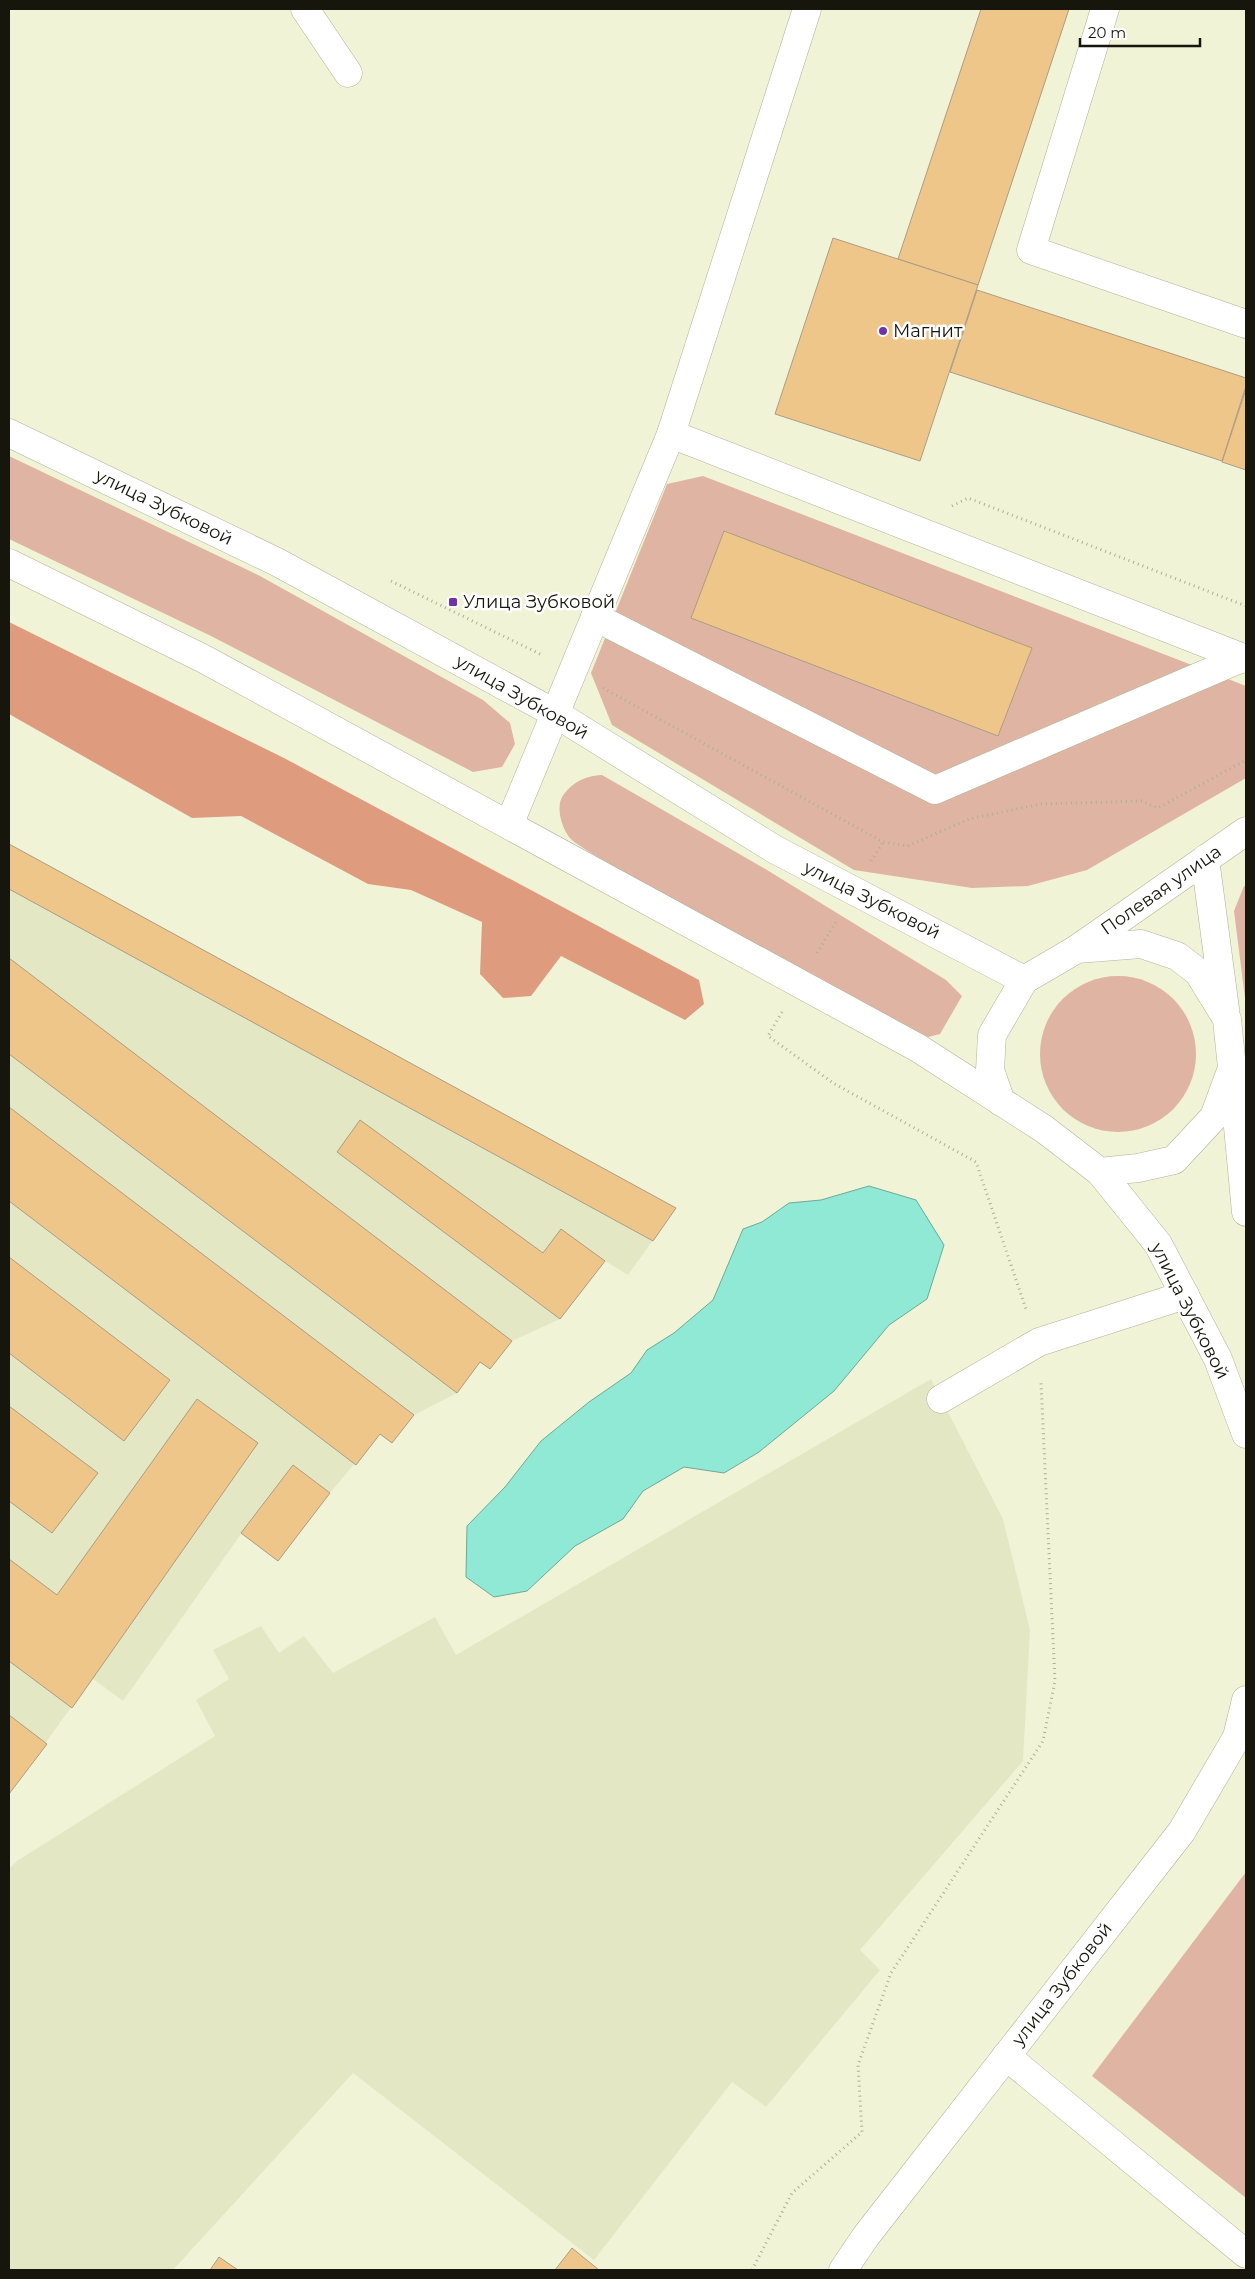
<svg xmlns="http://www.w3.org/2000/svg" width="1255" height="2279" viewBox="0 0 1255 2279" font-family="Montserrat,sans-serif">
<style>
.built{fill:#e4e7c3}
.green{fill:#e0b4a2}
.forest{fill:#df9b7e}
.water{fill:#90e9d4;stroke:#6baa98}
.building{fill:#efc689;stroke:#ac9c85}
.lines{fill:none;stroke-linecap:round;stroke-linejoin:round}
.minor-casing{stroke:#b1b398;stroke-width:29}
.major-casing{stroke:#b1b398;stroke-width:29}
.path{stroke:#adaf97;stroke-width:3;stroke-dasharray:1 4;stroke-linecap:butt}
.minor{stroke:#fff;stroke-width:28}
.major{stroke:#fff;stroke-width:28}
.poi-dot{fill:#6f32a7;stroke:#fff;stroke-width:2}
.labels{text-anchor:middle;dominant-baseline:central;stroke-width:5;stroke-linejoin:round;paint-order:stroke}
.poi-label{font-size:18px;fill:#16160c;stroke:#fff;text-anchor:start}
.street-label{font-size:18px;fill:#16160c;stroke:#fff}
</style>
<rect width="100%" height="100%" fill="#f1f3d6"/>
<g class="built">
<path d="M 9,844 L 676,1208 L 628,1275 L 605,1261 L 560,1319 L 512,1341 L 490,1369 L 480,1362 L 457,1393 L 414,1415 L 392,1443 L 379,1434 L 330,1493 L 278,1561 L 241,1534 L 123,1701 L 92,1678 L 9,1794 Z"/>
<path d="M 931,1379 L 1003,1519 L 1030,1630 L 1023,1761 L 860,1950 L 880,1970 L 766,2107 L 732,2082 L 594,2260 L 353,2073 L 173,2270 L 9,2270 L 9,1869 L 17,1861 L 215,1736 L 196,1700 L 229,1679 L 213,1650 L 261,1626 L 279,1653 L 304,1636 L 333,1673 L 435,1617 L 456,1655 Z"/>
</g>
<g class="green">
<path d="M 9,456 L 260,576 L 483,700 L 510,723 L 515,744 L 502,767 L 473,772 L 211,636 L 9,539 Z"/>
<path d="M 703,476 L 1246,686 L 1246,778 L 1087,870 L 1028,886 L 972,888 L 854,870 L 612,725 L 591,673 L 667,484 Z"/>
<path d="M 602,775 L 767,870 L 946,980 L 962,996 L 940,1034 L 928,1037 C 824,983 715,932 616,868 C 606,861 575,845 569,837 C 561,826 555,805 564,794 C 574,781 586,776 602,775 Z"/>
<path d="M 1244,886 L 1246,886 L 1246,1006 L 1234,911 Z"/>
<circle cx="1118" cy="1054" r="78"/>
<path d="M 1246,1872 L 1246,2198 L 1092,2076 Z"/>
</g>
<path class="forest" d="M 9,622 L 284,758 L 699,980 L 704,1004 L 685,1020 L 561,956 L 531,996 L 503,998 L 480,974 L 482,922 L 411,890 L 368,884 L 241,816 L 192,818 L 9,714 Z"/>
<path class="water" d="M 869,1186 L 916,1200 L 944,1245 L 927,1299 L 889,1325 L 834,1391 L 759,1452 L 724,1473 L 684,1467 L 643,1491 L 623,1519 L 575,1546 L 527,1591 L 494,1597 L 466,1577 L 467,1526 L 505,1487 L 541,1441 L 589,1402 L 631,1373 L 647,1350 L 674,1333 L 713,1300 L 743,1229 L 762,1222 L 789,1203 L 821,1200 Z"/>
<g class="building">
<path d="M 981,9 L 1069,9 L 978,285 L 898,259 Z"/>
<path d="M 833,238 L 978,285 L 920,461 L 775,414 Z"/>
<path d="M 977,290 L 1246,378 L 1246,386 L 1222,461 L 950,372 Z"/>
<path d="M 1246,389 L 1246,470 L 1222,462 Z"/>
<path d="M 724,531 L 1032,648 L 998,736 L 691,618 Z"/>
<path d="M 9,844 L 676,1208 L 653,1241 L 9,889 Z"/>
<path d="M 9,958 L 512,1341 L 490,1369 L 480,1362 L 457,1393 L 9,1054 Z"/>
<path d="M 9,1107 L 414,1415 L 392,1443 L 380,1434 L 356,1465 L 9,1201 Z"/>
<path d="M 360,1120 L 543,1253 L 561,1229 L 605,1261 L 560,1319 L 337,1152 Z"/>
<path d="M 9,1257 L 170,1380 L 124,1441 L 9,1353 Z"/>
<path d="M 197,1399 L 258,1443 L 72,1708 L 9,1661 L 9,1559 L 57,1595 Z"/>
<path d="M 9,1406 L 98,1473 L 52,1533 L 9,1501 Z"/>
<path d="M 293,1465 L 330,1493 L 278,1561 L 241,1533 Z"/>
<path d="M 9,1715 L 47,1744 L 9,1794 Z"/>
<path d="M 572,2248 L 599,2270 L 555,2270 Z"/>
<path d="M 219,2257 L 238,2270 L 210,2270 Z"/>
</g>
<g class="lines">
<g class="minor-casing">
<g id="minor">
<path d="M 305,9 L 348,73"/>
<path d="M 1105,9 L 1031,250 L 1246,324"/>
<path d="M 671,434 L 1246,659"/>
<path d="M 595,617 L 935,790 L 1242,658"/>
<path d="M 509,825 L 671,434 L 807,9"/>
<path d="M 941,1399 L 1039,1342 L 1185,1295"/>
<path d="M 1006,2056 L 1246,2254"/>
</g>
</g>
<g class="major-casing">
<g id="major">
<path d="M 9,433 L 277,562 L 556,714 L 774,849 L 1024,980"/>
<path d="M 9,563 L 204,659 L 918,1048 L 1044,1129 L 1100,1172 L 1138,1168 L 1174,1160 L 1214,1117 L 1232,1068 L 1227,1019 L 1198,972 L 1177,956 L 1141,944 L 1077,949 L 1024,980 L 992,1035 L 990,1070 L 1001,1102"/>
<path d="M 1205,859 L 1225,1009"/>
<path d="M 1077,949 L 1246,831"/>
<path d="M 1233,1074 L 1246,1212"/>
<path d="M 1100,1172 L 1158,1244 L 1218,1359 L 1246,1434"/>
<path d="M 843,2270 L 866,2236 L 1182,1831 L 1237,1737 L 1246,1700"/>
</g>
</g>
<g class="path">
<path d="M 952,506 L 968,498 L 1246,606"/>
<path d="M 391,581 L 542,655"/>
<path d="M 603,688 L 883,842 L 908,846 L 969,819 L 1041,804 L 1141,801 L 1158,808 L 1246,760"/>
<path d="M 871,861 L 883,842"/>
<path d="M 817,953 L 837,920"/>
<path d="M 782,1012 L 768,1036 L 833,1083 L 976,1162 L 1026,1309"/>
<path d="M 752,2270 L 792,2193 L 862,2132 L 858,2065 L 891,1973 L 1043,1741 L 1055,1681 L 1041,1383"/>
</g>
<use href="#minor" class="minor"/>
<use href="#major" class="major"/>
</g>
<g class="poi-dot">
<circle cx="883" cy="331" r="5"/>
<rect x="448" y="597" width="10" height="10" rx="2.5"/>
</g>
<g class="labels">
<g class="poi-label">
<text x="893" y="331">Магнит</text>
<text x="463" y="602">Улица Зубковой</text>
</g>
<g class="street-label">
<text transform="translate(164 507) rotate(26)">улица Зубковой</text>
<text transform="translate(522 697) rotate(30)">улица Зубковой</text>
<text transform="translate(1161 890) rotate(-35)">Полевая улица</text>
<text transform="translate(872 900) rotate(27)">улица Зубковой</text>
<text transform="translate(1190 1311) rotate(63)">улица Зубковой</text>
<text transform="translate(1062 1984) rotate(-52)">улица Зубковой</text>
</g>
</g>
<rect width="1255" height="2279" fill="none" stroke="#16160c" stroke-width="20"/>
<path d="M1080 38v8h120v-8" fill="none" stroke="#16160c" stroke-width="2.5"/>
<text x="1088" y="38" font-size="15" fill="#16160c" stroke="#ffffff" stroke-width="4" paint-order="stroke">20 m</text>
</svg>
